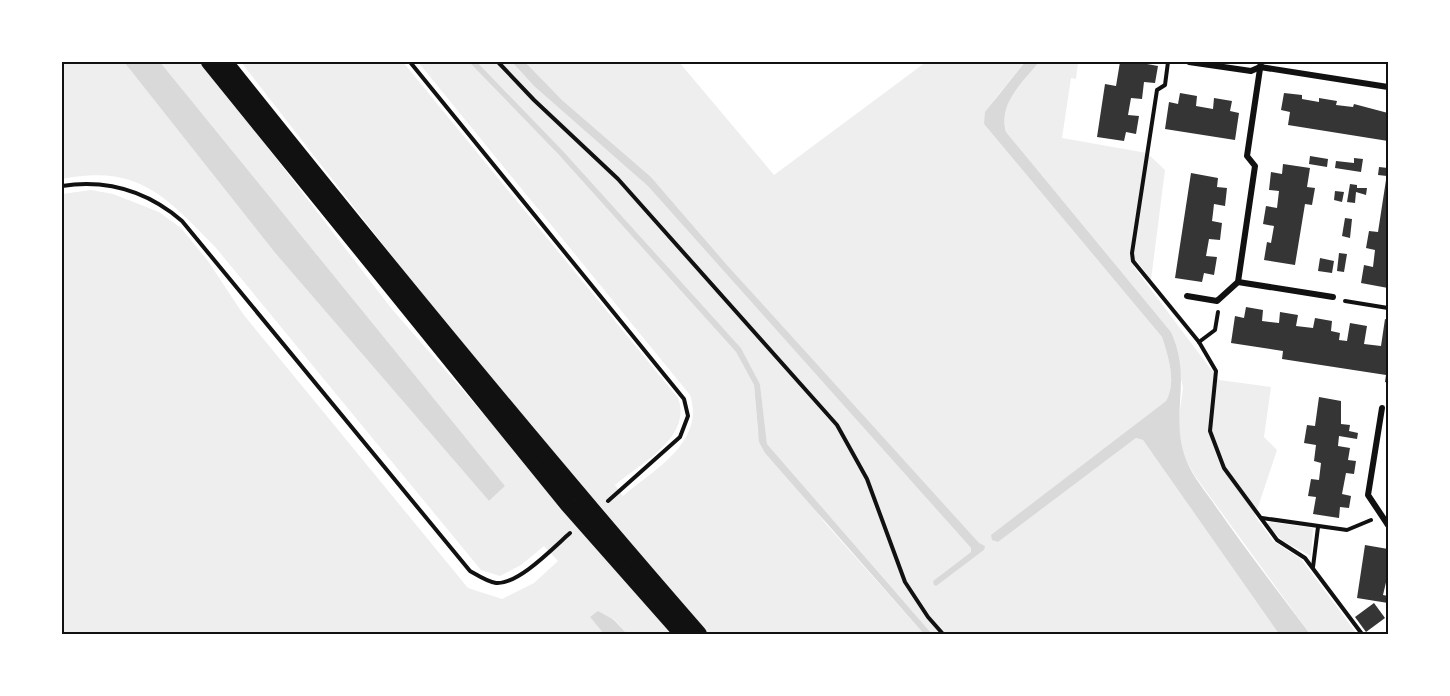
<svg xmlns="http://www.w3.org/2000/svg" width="1450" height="696" viewBox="0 0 1450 696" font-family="'DejaVu Sans',sans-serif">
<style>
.green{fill:#eee}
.water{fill:#d9d9d9}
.building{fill:#353535}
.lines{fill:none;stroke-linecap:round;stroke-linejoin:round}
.path{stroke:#111;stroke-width:4}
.minor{stroke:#111;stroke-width:6}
.trunk{stroke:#111;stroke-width:16}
.neatline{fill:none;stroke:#111;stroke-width:2}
</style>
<rect width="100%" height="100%" fill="#fff"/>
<g class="green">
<path d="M 62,62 L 124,62 L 276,254 L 489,501 L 505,486 L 160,62 L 202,62 L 391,308 L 675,634 L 627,634 L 614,619 L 590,617 L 604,634 L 62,634 L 62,194 L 91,190 L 113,194 L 159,212 L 181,228 L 208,261 L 243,314 L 468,588 L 502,599 L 534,583 L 558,561 L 544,546 L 521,565 L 500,576 L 481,570 L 216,248 C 166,197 139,164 62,179 Z"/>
<path d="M 241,62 L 403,62 L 678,398 C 693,437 640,464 615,485 L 623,496 C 653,470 706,442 690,395 L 418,62 L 469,62 L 559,155 L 736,352 L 754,385 L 758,433 L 826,524 L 924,634 L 705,634 L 417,288 Z"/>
<path d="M 477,62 L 512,62 L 534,86 L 648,185 L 971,548 L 971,552 L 933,581 L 935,586 L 984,550 L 984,545 L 980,545 L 727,265 L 651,177 L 562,100 L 525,62 L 679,62 L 774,175 L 926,62 L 1025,62 L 994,100 L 984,124 L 1162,337 C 1168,356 1177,382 1166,401 L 992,535 L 992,539 L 998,542 L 1136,438 L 1143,440 L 1279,634 L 932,634 L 767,444 L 760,384 L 741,348 L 563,151 Z"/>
<path d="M 1039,62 L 1078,62 L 1076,79 L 1071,78 L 1062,138 L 1147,153 L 1165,170 L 1151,280 L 1137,261 L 1134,267 L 1219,380 L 1271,387 L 1264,437 L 1277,450 L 1255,516 L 1273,541 L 1301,559 L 1357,634 L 1310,634 L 1195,476 L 1184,457 L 1181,442 L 1178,424 L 1183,388 L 1171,332 L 1006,132 C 998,104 1022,83 1039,62 Z"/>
<path d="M 1271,522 L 1313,528 L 1311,556 L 1283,541 L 1268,526 L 1268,523 Z"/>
</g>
<g class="water">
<path d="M 124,62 L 160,62 L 505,486 L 489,501 L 276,254 Z"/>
<path d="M 469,62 L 477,62 L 563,151 L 741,348 L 760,384 L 767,444 L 932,634 L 924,634 L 765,453 L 759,442 L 754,385 L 736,352 L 559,155 Z"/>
<path d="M 512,62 L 525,62 L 562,100 L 651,177 L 727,265 L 979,543 L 985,546 L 984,550 L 936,586 L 934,585 L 933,581 L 971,552 L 971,548 L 648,186 L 534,86 Z"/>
<path d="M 1025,62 L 1039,62 C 1022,83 998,104 1006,132 L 1171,332 C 1192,379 1171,410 1184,454 C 1189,471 1202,487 1212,501 C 1243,546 1277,590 1310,634 L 1279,634 L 1143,440 L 1136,438 L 998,542 L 992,540 L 991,535 L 1166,401 C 1177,382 1168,356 1162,337 L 984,124 L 985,112 Z"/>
<path d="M 598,611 L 614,620 L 627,634 L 604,634 L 590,617 Z"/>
</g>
<g class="building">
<path d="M 1120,62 L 1147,62 L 1147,64 L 1158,66 L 1155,83 L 1144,82 L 1142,99 L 1131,98 L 1128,115 L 1139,116 L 1136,134 L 1126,132 L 1124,141 L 1097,137 L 1105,84 L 1116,86 Z"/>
<path d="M 1180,93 L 1197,96 L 1196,106 L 1213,109 L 1214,98 L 1232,101 L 1230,111 L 1239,113 L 1235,140 L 1165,129 L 1169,102 L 1178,104 Z"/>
<path d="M 1284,93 L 1302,95 L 1302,99 L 1319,102 L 1319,98 L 1337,101 L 1336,105 L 1353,107 L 1354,104 L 1388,113 L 1388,141 L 1288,125 L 1290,112 L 1281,110 Z"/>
<path d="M 1310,156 L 1328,159 L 1327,167 L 1309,164 Z"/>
<path d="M 1354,158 L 1363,159 L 1361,172 L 1335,168 L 1336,161 L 1354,163 Z"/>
<path d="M 1283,164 L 1310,168 L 1307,187 L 1315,188 L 1312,205 L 1305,204 L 1295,265 L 1264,260 L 1267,242 L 1271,243 L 1274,226 L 1263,224 L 1266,206 L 1277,208 L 1279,191 L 1269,190 L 1271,172 L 1282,174 Z"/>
<path d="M 1379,167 L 1388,168 L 1387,176 L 1378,175 Z"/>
<path d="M 1191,173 L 1218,178 L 1217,187 L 1227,188 L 1225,206 L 1214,204 L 1213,213 L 1212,221 L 1222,223 L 1220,240 L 1209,239 L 1206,256 L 1217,257 L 1214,275 L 1204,273 L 1202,282 L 1175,278 Z"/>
<path d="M 1386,180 L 1388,181 L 1388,288 L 1361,283 L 1364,265 L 1373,267 L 1375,250 L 1366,248 L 1369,231 L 1378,232 Z"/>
<path d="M 1350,184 L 1357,185 L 1357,188 L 1367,188 L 1366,195 L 1356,192 L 1355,203 L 1347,202 Z"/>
<path d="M 1335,191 L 1344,192 L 1342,202 L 1334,200 Z"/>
<path d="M 1345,218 L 1352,219 L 1350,238 L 1342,236 Z"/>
<path d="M 1339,253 L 1347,254 L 1344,272 L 1337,271 Z"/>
<path d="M 1320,258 L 1334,261 L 1332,273 L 1318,271 Z"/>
<path d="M 1246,307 L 1263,310 L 1262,321 L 1279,323 L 1280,312 L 1298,315 L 1296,326 L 1313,328 L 1315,318 L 1332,321 L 1331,331 L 1340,333 L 1339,340 L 1347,341 L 1350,323 L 1367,326 L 1364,344 L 1381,346 L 1385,319 L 1388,320 L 1388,383 L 1385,382 L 1386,375 L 1282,359 L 1283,351 L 1231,343 L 1235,316 L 1244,318 Z"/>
<path d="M 1319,397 L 1341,401 L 1341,424 L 1350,425 L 1349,431 L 1358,433 L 1357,439 L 1339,436 L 1338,446 L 1350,448 L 1348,460 L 1356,461 L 1354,474 L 1346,473 L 1342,494 L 1351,496 L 1349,508 L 1340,507 L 1339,518 L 1313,514 L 1316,497 L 1308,496 L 1311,479 L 1319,480 L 1321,463 L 1314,461 L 1316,445 L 1304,443 L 1307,425 L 1315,426 Z"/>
<path d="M 1365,545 L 1388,549 L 1388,574 L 1383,595 L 1388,596 L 1388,603 L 1357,598 Z"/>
<path d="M 1374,603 L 1385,618 L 1366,632 L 1355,617 Z"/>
</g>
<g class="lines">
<g class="path">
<path d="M 410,62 L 684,399 L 688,416 L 680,437 L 608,501"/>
<path d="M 498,62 L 534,100 L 618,179 L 837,425 L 867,479 L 905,582 L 928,617 L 943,634"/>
<path d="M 1168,62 L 1165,85 L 1157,90 L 1132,253 L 1133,261 L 1199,342 L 1216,371 L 1210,431 L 1224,468 L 1277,540 L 1305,558 L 1362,634"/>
<path d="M 62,186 C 108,179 147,191 182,221 L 470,571 C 477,575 488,582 496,583 C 518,585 554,547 570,533"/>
<path d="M 1345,301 L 1388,308"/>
<path d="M 1199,342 L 1215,330 L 1218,312"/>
<path d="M 1262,518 L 1347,530 L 1371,520"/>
<path d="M 1313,567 L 1318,527"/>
</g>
<g class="minor">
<path d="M 1189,62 L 1251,71 L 1260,67 L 1388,87"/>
<path d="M 1238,282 L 1333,297"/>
<path d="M 1187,296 L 1217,301 L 1238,282 L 1255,166 L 1247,156 L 1261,62"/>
<path d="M 1382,408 L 1368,495 L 1388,525"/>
</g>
<g class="trunk">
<path d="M 209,62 L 568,505 L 682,634"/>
<path d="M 225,62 C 379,255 536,447 699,634"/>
</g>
</g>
<rect width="1450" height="696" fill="none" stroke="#ffffff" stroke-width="126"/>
<rect x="63" y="63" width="1324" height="570" class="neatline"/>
</svg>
